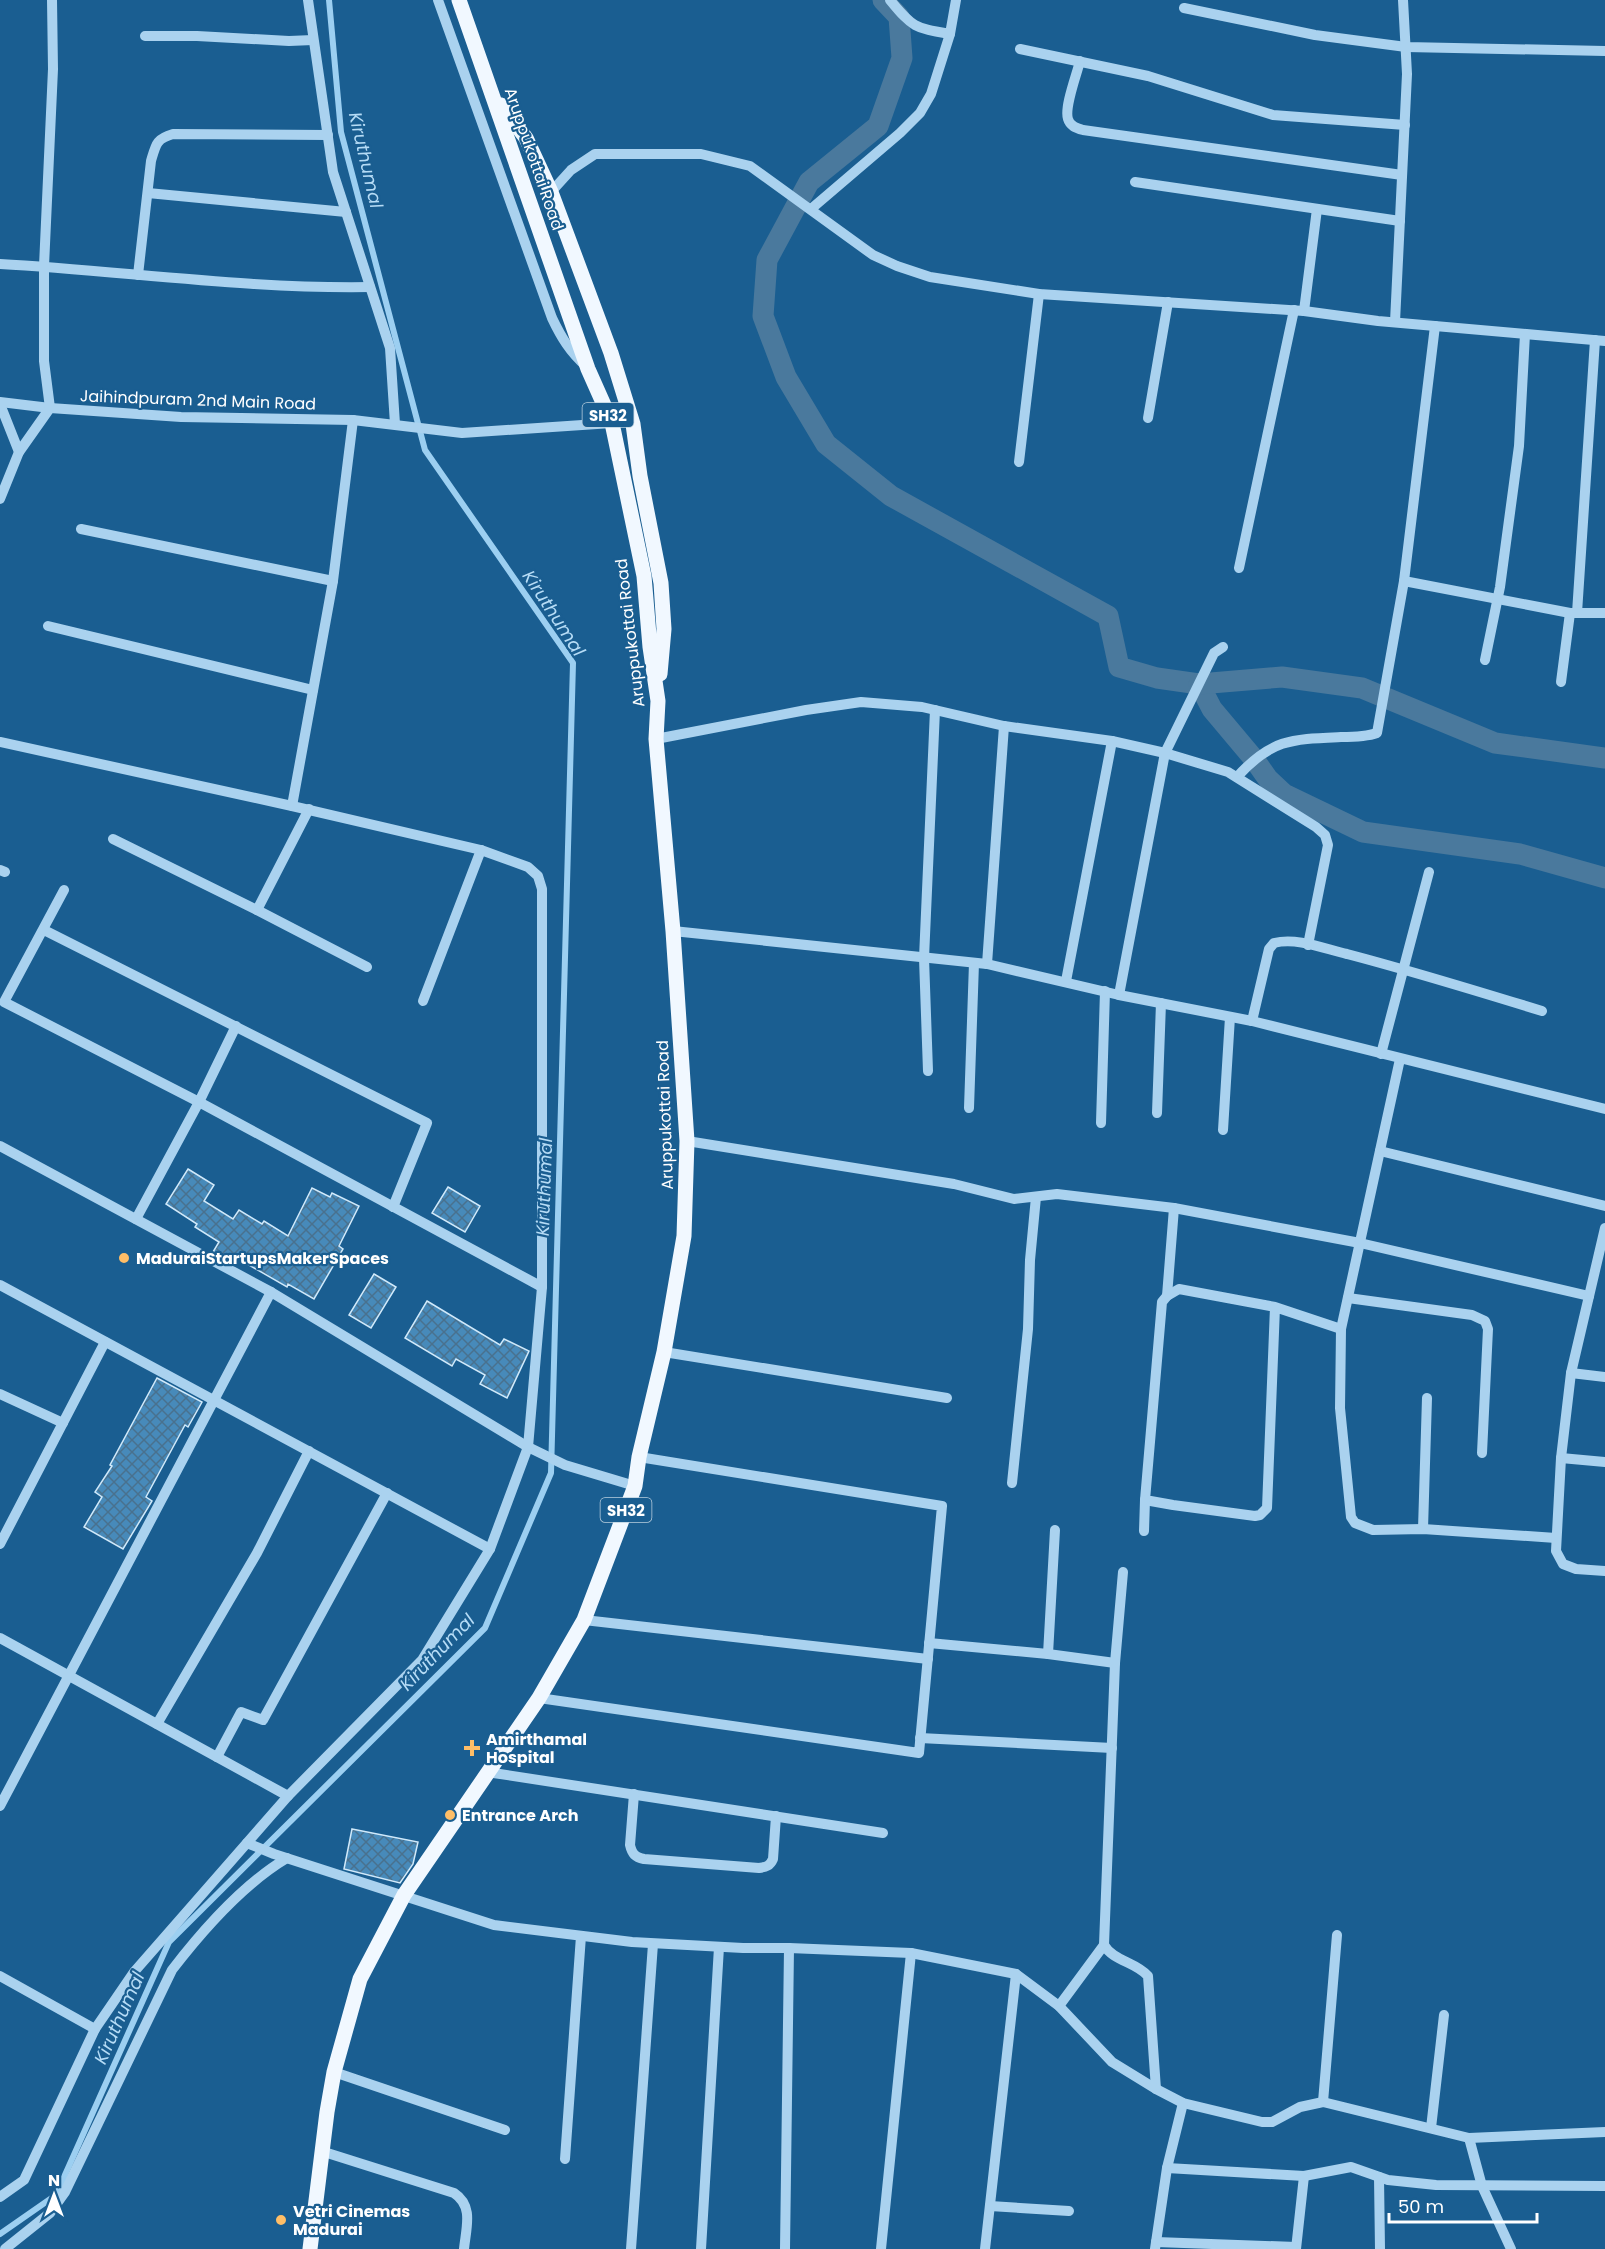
<svg xmlns="http://www.w3.org/2000/svg" width="1605" height="2249" viewBox="0 0 1605 2249" font-family="Poppins,sans-serif">
<style>
.lines{fill:none;stroke-linecap:round;stroke-linejoin:round}
.stream{stroke:#9ccff1;stroke-width:6}
.canal{stroke:#4a799d;stroke-width:21}
.building{fill:url(#building-cross-hatch);stroke:#d0e9fa;stroke-width:1.5}
.minor{stroke:#aad2ef;stroke-width:10}
.major{stroke:#f1f8ff;stroke-width:15}
.poi-dot{fill:#ffbe67;stroke:#1a5e91;stroke-width:2}
.labels{text-anchor:middle;dominant-baseline:central;stroke-width:4.5;stroke-linejoin:round;paint-order:stroke}
.shield{fill:#1a5e91;stroke:#bacfde;stroke-width:1.5}
.shield-label{font-size:15px;font-weight:bold;fill:#fff}
.street-label{font-size:16px;fill:#fff;stroke:#1a5e91}
.poi-label{font-size:16px;font-weight:bold;fill:#fff;stroke:#1a5e91;text-anchor:start}
.water-label{font-size:18px;font-style:italic;fill:#b6dcf6;stroke:#1a5e91}
</style>
<defs>
<pattern id="building-cross-hatch" width="8" height="8" patternUnits="userSpaceOnUse" patternTransform="scale(1.5)"><rect width="8" height="8" fill="#478aba"/><path d="M0 0l8 8M0 8l8-8" fill="none" stroke="#49718e"/></pattern>
</defs>
<rect width="100%" height="100%" fill="#1a5e91"/>
<g class="lines">
<path class="stream" d="M 0,2234 L 56,2195 L 169,1942 L 485,1628 L 551,1473 L 573,663 L 425,450 L 341,132 L 329,0"/>
<g class="canal">
<path d="M 883,0 L 899,17 L 902,58 L 878,126 L 809,182 L 767,260 L 763,316 L 786,377 L 826,444 L 891,496 L 1108,616 L 1119,667 L 1157,678 L 1199,684 L 1212,709 L 1254,759 L 1268,779 L 1284,794 L 1363,832 L 1520,854 L 1605,878"/>
<path d="M 1199,684 L 1282,677 L 1362,688 L 1495,743 L 1605,758"/>
</g>
</g>
<g class="building">
<path d="M 188,1169 L 214,1185 L 204,1201 L 233,1219 L 239,1210 L 262,1224 L 264,1221 L 288,1236 L 312,1188 L 330,1197 L 332,1193 L 359,1206 L 339,1246 L 343,1249 L 314,1299 L 288,1284 L 287,1287 L 237,1258 L 234,1264 L 218,1255 L 213,1252 L 219,1242 L 195,1227 L 197,1224 L 166,1204 Z"/>
<path d="M 448,1187 L 480,1206 L 465,1232 L 432,1213 Z"/>
<path d="M 374,1274 L 396,1287 L 371,1328 L 349,1315 Z"/>
<path d="M 427,1301 L 500,1345 L 504,1339 L 529,1351 L 507,1398 L 480,1384 L 485,1375 L 456,1359 L 452,1366 L 405,1338 Z"/>
<path d="M 157,1378 L 202,1402 L 188,1427 L 185,1425 L 146,1497 L 152,1501 L 123,1549 L 84,1527 L 102,1497 L 95,1492 L 112,1466 L 110,1465 Z"/>
<path d="M 352,1829 L 418,1842 L 413,1864 L 400,1883 L 344,1869 Z"/>
</g>
<g class="lines">
<g class="minor">
<path d="M 308,0 L 333,172 L 390,348 L 395,424"/>
<path d="M 438,0 L 552,318 C 561,337 570,352 586,366"/>
<path d="M 890,0 C 913,28 915,28 950,34"/>
<path d="M 1184,8 L 1315,35 L 1406,47 L 1605,51"/>
<path d="M 145,36 L 197,36 L 289,41 L 313,40"/>
<path d="M 1020,49 L 1148,76 L 1273,115 L 1405,125"/>
<path d="M 1080,61 C 1077,74 1064,107 1068,119 C 1070,126 1076,128 1083,130 L 1402,175"/>
<path d="M 1135,182 L 1400,221"/>
<path d="M 551,192 L 571,170 L 595,154 L 701,154 L 750,166 L 873,255 L 897,266 L 930,277 L 1039,294 L 1304,311 L 1378,321 L 1605,341"/>
<path d="M 148,193 L 346,212"/>
<path d="M 811,209 L 900,133 L 920,113 L 931,94 L 950,34 L 956,0"/>
<path d="M 0,264 C 124,271 246,289 370,287"/>
<path d="M 138,275 L 151,161 C 156,144 156,139 173,134 L 328,135"/>
<path d="M 1304,311 L 1317,209"/>
<path d="M 1395,322 L 1407,74 L 1403,0"/>
<path d="M 1435,326 L 1404,581 L 1570,613 L 1605,613"/>
<path d="M 0,402 L 50,408 L 181,417 L 353,420 L 462,433 L 612,423"/>
<path d="M 0,404 L 19,452"/>
<path d="M 1148,418 L 1168,302"/>
<path d="M 1019,462 L 1039,294"/>
<path d="M 0,499 L 19,452 L 50,408 L 44,361 L 44,266 L 53,69 L 52,0"/>
<path d="M 81,529 L 333,581"/>
<path d="M 1239,568 L 1294,310"/>
<path d="M 1577,613 L 1595,340"/>
<path d="M 48,626 L 313,690"/>
<path d="M 1223,647 L 1214,653 L 1165,753 L 1228,772 L 1316,827 L 1325,835 L 1328,845 L 1308,945"/>
<path d="M 1485,660 L 1500,587 L 1519,446 L 1525,334"/>
<path d="M 1561,682 L 1570,613"/>
<path d="M 656,739 L 806,710 L 861,702 L 922,707 L 1004,726 L 1112,741 L 1165,753 L 1119,995"/>
<path d="M 0,742 L 292,806 L 481,850 L 528,867 L 538,876 L 542,889 L 542,1287 L 528,1447 L 490,1549 L 422,1660 L 288,1796 L 134,1972 L 95,2029 L 24,2180 L 0,2197"/>
<path d="M 1237,777 C 1271,739 1292,739 1341,737 C 1352,737 1366,737 1377,733 L 1404,581"/>
<path d="M 292,806 L 333,581 L 353,420"/>
<path d="M 113,839 L 257,910 L 309,809"/>
<path d="M 0,870 L 5,872"/>
<path d="M 64,890 L 4,1002 L 199,1102 L 542,1287"/>
<path d="M 257,910 L 367,967"/>
<path d="M 44,930 L 427,1123 L 393,1207"/>
<path d="M 673,931 L 987,964 L 1119,995 L 1252,1021 L 1605,1109"/>
<path d="M 987,964 L 1004,726"/>
<path d="M 1066,981 L 1112,741"/>
<path d="M 423,1001 L 481,850"/>
<path d="M 1252,1021 L 1269,949 L 1274,943 C 1297,937 1325,949 1347,954 C 1412,971 1477,991 1542,1011"/>
<path d="M 1381,1054 L 1429,872"/>
<path d="M 928,1071 L 924,958 L 935,710"/>
<path d="M 969,1108 L 974,963"/>
<path d="M 1157,1113 L 1161,1003"/>
<path d="M 1101,1123 L 1105,991"/>
<path d="M 1223,1130 L 1230,1017"/>
<path d="M 687,1141 L 954,1184 L 1014,1199 L 1057,1194 L 1174,1208 L 1360,1243 L 1589,1296"/>
<path d="M 0,1146 L 271,1292 L 528,1447 L 565,1465 L 635,1486"/>
<path d="M 1380,1151 L 1605,1206"/>
<path d="M 136,1219 L 199,1102 L 236,1026"/>
<path d="M 1605,1228 L 1571,1373 L 1561,1458 L 1605,1462"/>
<path d="M 0,1285 L 490,1549"/>
<path d="M 1167,1296 L 1174,1208"/>
<path d="M 1348,1298 L 1472,1315 L 1485,1321 L 1488,1329 L 1482,1453"/>
<path d="M 1275,1307 L 1179,1289 L 1167,1296 L 1162,1302 L 1145,1500 L 1173,1505 L 1255,1516 L 1260,1515 L 1267,1508 L 1275,1307 L 1341,1329 L 1400,1059"/>
<path d="M 1341,1329 L 1340,1408 L 1351,1517 L 1355,1523 L 1373,1530 L 1423,1529 L 1556,1538"/>
<path d="M 664,1352 L 947,1398"/>
<path d="M 1571,1373 L 1605,1377"/>
<path d="M 0,1394 L 63,1423"/>
<path d="M 1561,1458 L 1556,1551 L 1563,1564 L 1576,1569 L 1605,1571"/>
<path d="M 1012,1483 L 1028,1329 L 1030,1260 L 1036,1197"/>
<path d="M 1423,1529 L 1427,1398"/>
<path d="M 1144,1531 L 1145,1500"/>
<path d="M 0,1544 L 105,1342"/>
<path d="M 1123,1572 L 1115,1663 L 1104,1945 C 1113,1961 1136,1962 1148,1976 L 1156,2089"/>
<path d="M 584,1620 L 928,1659"/>
<path d="M 0,1638 L 288,1796"/>
<path d="M 929,1643 L 1048,1654 L 1115,1663"/>
<path d="M 1048,1654 L 1055,1530"/>
<path d="M 539,1698 L 919,1753 L 942,1506 L 639,1457"/>
<path d="M 157,1724 L 257,1553 L 309,1451"/>
<path d="M 920,1738 L 1112,1748"/>
<path d="M 217,1757 L 241,1712 L 263,1720 L 387,1493"/>
<path d="M 487,1772 L 883,1833"/>
<path d="M 634,1794 L 630,1845 C 632,1854 635,1857 644,1859 L 759,1868 C 766,1867 770,1866 773,1859 L 776,1816"/>
<path d="M 0,1806 L 271,1292"/>
<path d="M 247,1843 L 274,1854 L 494,1925 L 632,1942 L 743,1948 L 789,1948 L 911,1953 L 1016,1974 L 1059,2006 L 1112,2062 L 1156,2089 L 1183,2103 L 1262,2122 L 1272,2122 L 1300,2107 L 1323,2102 L 1469,2138 L 1605,2132"/>
<path d="M 0,1976 L 95,2029"/>
<path d="M 1059,2006 L 1104,1945"/>
<path d="M 334,2072 L 505,2130"/>
<path d="M 1323,2102 L 1337,1935"/>
<path d="M 1431,2128 L 1444,2015"/>
<path d="M 1469,2138 L 1482,2186 L 1511,2249"/>
<path d="M 321,2151 L 454,2193 C 474,2206 466,2228 464,2249"/>
<path d="M 565,2159 L 581,1936"/>
<path d="M 1167,2168 L 1304,2176 L 1351,2167 L 1388,2180 L 1436,2185 L 1605,2186"/>
<path d="M 1379,2177 L 1380,2249"/>
<path d="M 990,2206 L 1069,2211"/>
<path d="M 1156,2242 L 1296,2247"/>
<path d="M 5,2249 L 50,2213 L 65,2192 L 172,1970 C 202,1931 245,1883 287,1858"/>
<path d="M 631,2249 L 653,1944"/>
<path d="M 701,2249 L 719,1947"/>
<path d="M 785,2249 L 789,1948"/>
<path d="M 881,2249 L 911,1953"/>
<path d="M 985,2249 L 1016,1974"/>
<path d="M 1155,2249 L 1167,2168 L 1183,2103"/>
<path d="M 1296,2249 L 1304,2176"/>
</g>
<g class="major">
<path d="M 501,105 L 526,138 L 551,192 L 611,353 L 633,424 L 640,476 L 661,583 L 664,629 L 660,674"/>
<path d="M 310,2249 L 327,2112 L 334,2072 L 360,1979 L 404,1895 L 539,1698 L 584,1620 L 635,1486 L 639,1457 L 664,1352 L 684,1236 L 687,1141 L 673,931 L 656,739 L 658,701 L 650,647 L 644,576 L 612,423 L 588,369 L 459,0"/>
</g>
</g>
<g class="poi-dot">
<circle cx="124" cy="1258" r="6"/>
<path d="M469 1739h6v6h6v6h-6v6h-6v-6h-6v-6h6z"/>
<circle cx="450" cy="1815" r="6"/>
<circle cx="281" cy="2220" r="6"/>
</g>
<g class="labels">
<g class="shield">
<rect x="582.5" y="403" width="51" height="24" rx="4.5"/>
<rect x="600.5" y="1498" width="51" height="24" rx="4.5"/>
</g>
<g class="shield-label">
<text x="608" y="415">SH32</text>
<text x="626" y="1510">SH32</text>
</g>
<g class="street-label">
<text transform="translate(534 159) rotate(71)">Aruppukottai Road</text>
<text transform="translate(198 400) rotate(2)">Jaihindpuram 2nd Main Road</text>
<text transform="translate(630 633) rotate(-97)">Aruppukottai Road</text>
<text transform="translate(665 1115) rotate(-92)">Aruppukottai Road</text>
</g>
<g class="poi-label">
<text x="136" y="1258">MaduraiStartupsMakerSpaces</text>
<text x="486" y="1739">Amirthamal<tspan x="486" dy="18">Hospital</tspan></text>
<text x="462" y="1815">Entrance Arch</text>
<text x="293" y="2211">Vetri Cinemas<tspan x="293" dy="18">Madurai</tspan></text>
</g>
<g class="water-label">
<text transform="translate(366 160) rotate(77)">Kiruthumal</text>
<text transform="translate(554 613) rotate(57)">Kiruthumal</text>
<text transform="translate(544 1187) rotate(-88)">Kiruthumal</text>
<text transform="translate(437 1652) rotate(-46)">Kiruthumal</text>
<text transform="translate(119 2018) rotate(-66)">Kiruthumal</text>
</g>
</g>
<g transform="translate(54 2195)" stroke="#1a5e91" stroke-width="4.5" paint-order="stroke">
<path d="M0-4.5L10 22L0 15L-10 22Z" fill="#ffffff"/>
<text y="-9" font-size="16" font-weight="bold" text-anchor="middle" fill="#ffffff">N</text>
</g>
<path d="M1389 2213v9h148v-9" fill="none" stroke="#ffffff" stroke-width="3"/>
<text x="1398" y="2213" font-size="18" fill="#ffffff" stroke="#1a5e91" stroke-width="4.5" paint-order="stroke">50 m</text>
</svg>
